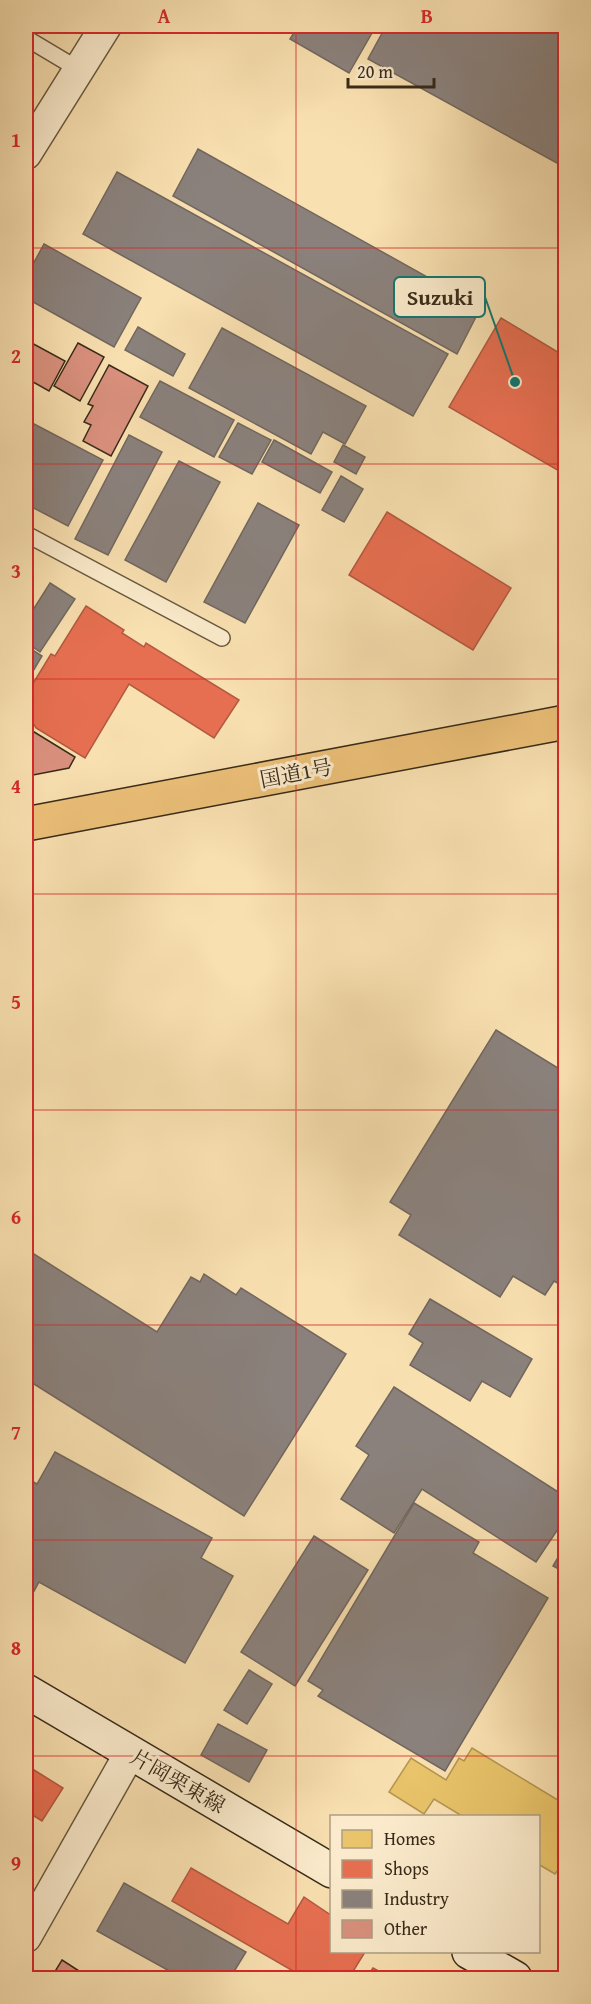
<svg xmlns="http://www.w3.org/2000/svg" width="591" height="2004" viewBox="0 0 591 2004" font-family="'Gentium Book Plus','Noto Serif JP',serif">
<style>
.homes{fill:#e9c46a;stroke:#b49651;stroke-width:1.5}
.shops{fill:#e76f51;stroke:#b25a40;stroke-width:1.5}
.industry{fill:#8a817c;stroke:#71675e;stroke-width:1.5}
.building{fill:#da917e;stroke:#382a18;stroke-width:1.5}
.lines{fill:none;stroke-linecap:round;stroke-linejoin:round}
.service-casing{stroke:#68583e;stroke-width:18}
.minor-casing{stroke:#68583e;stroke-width:33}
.secondary-casing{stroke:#382a18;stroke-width:36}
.trunk-casing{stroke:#382a18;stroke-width:36}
.service{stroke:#fbebcc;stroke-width:15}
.minor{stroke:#fbebcc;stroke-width:30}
.secondary{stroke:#fbebcc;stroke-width:33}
.trunk{stroke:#ecc078;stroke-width:33}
.grid{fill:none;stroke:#d62828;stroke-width:1.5;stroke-opacity:0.55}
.labels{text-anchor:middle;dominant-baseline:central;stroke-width:6;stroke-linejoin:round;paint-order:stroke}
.street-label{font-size:21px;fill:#382a18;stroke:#fbebcc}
.leader{fill:none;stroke:#0f766e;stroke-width:2}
.callout-dot{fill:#0f766e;stroke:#fbebcc;stroke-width:2}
.callout{fill:#fbebcc;stroke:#0f766e;stroke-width:2}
.callout-label{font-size:22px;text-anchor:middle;font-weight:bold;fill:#382a18}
.neatline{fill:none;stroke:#d62828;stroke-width:2}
.grid-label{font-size:20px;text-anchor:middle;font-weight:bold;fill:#d62828}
</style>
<rect width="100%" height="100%" fill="#f9e0b0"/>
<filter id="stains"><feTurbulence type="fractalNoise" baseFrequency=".00333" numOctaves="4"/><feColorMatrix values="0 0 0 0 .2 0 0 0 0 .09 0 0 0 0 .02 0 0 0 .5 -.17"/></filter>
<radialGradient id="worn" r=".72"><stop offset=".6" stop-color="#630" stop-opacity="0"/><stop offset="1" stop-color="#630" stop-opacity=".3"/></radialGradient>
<path class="homes" d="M 472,1748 L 566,1805 L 566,1859 L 555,1874 L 538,1864 L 538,1816 L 462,1816 L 434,1799 L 424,1814 L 389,1792 L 411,1758 L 446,1780 L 459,1758 L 464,1761 Z"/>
<g class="shops">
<path d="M 501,318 L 566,357 L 566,475 L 449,407 Z"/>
<path d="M 387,512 L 511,588 L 473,650 L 349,575 Z"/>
<path d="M 86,606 L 124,630 L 122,633 L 144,647 L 146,643 L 239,700 L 214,738 L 129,684 L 85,758 L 36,728 L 26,712 L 26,695 L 51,654 L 55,656 Z"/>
<path d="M 26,1765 L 63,1788 L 42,1821 L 26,1811 Z"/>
<path d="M 191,1868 L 288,1924 L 304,1897 L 332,1916 L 332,1952 L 365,1952 L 349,1978 L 305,1978 L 172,1901 Z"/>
<path d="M 373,1968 L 391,1978 L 366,1978 Z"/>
</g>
<g class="industry">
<path d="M 298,26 L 376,26 L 349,73 L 290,39 Z"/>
<path d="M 386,26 L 566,26 L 566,168 L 368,59 Z"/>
<path d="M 198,149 L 481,307 L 457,354 L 173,196 Z"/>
<path d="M 117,172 L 448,354 L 413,416 L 83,234 Z"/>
<path d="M 44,244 L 141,298 L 114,347 L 26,298 L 26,277 Z"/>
<path d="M 138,327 L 185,354 L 173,376 L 125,350 Z"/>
<path d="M 222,328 L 366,406 L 345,444 L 323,432 L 311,454 L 189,388 Z"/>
<path d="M 160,381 L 234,420 L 214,457 L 140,417 Z"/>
<path d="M 238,423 L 271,440 L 252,474 L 219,457 Z"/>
<path d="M 34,424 L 103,460 L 68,526 L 26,504 L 26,440 Z"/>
<path d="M 129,435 L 162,452 L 108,555 L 75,539 Z"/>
<path d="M 274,440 L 332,472 L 320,493 L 262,462 Z"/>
<path d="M 343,445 L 365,457 L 356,474 L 334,462 Z"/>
<path d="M 179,461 L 220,482 L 166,582 L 125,560 Z"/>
<path d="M 341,476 L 363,489 L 344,522 L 322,510 Z"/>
<path d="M 258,503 L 299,525 L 245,623 L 204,602 Z"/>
<path d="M 50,583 L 75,599 L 40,652 L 26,642 L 26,621 Z"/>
<path d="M 26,646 L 42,656 L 26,683 Z"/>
<path d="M 496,1030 L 566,1073 L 566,1288 L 554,1281 L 545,1295 L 513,1276 L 500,1297 L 399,1235 L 411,1215 L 390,1202 Z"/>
<path d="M 26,1249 L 157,1332 L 191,1277 L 200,1282 L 204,1274 L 236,1295 L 241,1288 L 346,1354 L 244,1516 L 26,1379 Z"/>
<path d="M 430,1299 L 532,1359 L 510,1397 L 482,1381 L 470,1401 L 410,1365 L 423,1343 L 409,1334 Z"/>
<path d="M 394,1387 L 566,1497 L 566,1517 L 536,1562 L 422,1489 L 394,1533 L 341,1499 L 369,1455 L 356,1446 Z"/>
<path d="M 55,1452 L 212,1538 L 201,1558 L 233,1576 L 185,1663 L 39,1582 L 26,1606 L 26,1478 L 37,1484 Z"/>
<path d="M 414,1503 L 479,1542 L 473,1553 L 548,1598 L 445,1771 L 318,1696 L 323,1690 L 308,1681 Z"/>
<path d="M 314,1536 L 368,1570 L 295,1686 L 241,1652 Z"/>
<path d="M 566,1544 L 566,1573 L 553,1566 Z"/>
<path d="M 249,1670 L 272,1684 L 247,1724 L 224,1710 Z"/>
<path d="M 218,1724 L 267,1750 L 249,1782 L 201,1755 Z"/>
<path d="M 124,1883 L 246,1952 L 230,1978 L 182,1978 L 97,1931 Z"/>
</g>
<g class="building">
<path d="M 28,341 L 65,361 L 49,391 L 26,378 L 26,343 Z"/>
<path d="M 78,343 L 104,357 L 80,401 L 54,386 Z"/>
<path d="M 109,365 L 148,386 L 111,456 L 83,441 L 91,425 L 84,422 L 93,406 L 88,404 Z"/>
<path d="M 26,727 L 75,757 L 69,768 L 28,776 L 26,774 Z"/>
<path d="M 62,1960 L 90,1978 L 51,1978 Z"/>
</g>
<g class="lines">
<g class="service-casing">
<g id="service">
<path d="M 26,38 L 78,69"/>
<path d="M 26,534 L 222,638"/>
</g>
</g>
<g class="minor-casing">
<g id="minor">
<path d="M 26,154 L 106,26"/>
<path d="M 26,1937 L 130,1753"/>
</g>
</g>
<g class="secondary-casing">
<g id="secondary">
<path d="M 26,1691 L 332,1871"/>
<path d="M 469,1952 L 515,1978"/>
</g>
</g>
<g class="trunk-casing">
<path id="trunk" d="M 26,824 L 566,722"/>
</g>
<use href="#service" class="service"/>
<use href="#minor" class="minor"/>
<use href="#secondary" class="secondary"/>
<use href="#trunk" class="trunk"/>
</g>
<path class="grid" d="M 296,26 L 296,1978M 26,248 L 566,248M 26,464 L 566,464M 26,679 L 566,679M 26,894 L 566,894M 26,1110 L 566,1110M 26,1325 L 566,1325M 26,1540 L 566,1540M 26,1756 L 566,1756"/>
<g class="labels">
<g class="street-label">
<text transform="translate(296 773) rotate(-11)">国道1号</text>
<text transform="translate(178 1781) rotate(30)">片岡栗東線</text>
</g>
</g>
<path class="leader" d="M515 382L485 297"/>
<circle class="callout-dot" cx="515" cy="382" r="6"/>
<rect class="callout" x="394" y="277" width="91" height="40" rx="6"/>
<g class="callout-label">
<text x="440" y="305">Suzuki</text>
</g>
<rect width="591" height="2004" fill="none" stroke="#f9e0b0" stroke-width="66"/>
<rect x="330" y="1815" width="210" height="138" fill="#fbebcc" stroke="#ad9e84" stroke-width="1.5"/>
<rect x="342" y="1830" width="30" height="18" fill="#e9c46a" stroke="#ad9e84" stroke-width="1.5"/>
<text x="384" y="1845" font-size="18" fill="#382a18">Homes</text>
<rect x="342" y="1860" width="30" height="18" fill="#e76f51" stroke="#ad9e84" stroke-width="1.5"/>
<text x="384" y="1875" font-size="18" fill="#382a18">Shops</text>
<rect x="342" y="1890" width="30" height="18" fill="#8a817c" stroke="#ad9e84" stroke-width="1.5"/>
<text x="384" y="1905" font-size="18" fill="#382a18">Industry</text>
<rect x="342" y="1920" width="30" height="18" fill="#da917e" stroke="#ad9e84" stroke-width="1.5"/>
<text x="384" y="1935" font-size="18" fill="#382a18">Other</text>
<path d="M348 78v9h86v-9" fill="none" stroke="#382a18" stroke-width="3"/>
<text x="357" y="78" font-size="18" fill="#382a18" stroke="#fbebcc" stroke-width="4.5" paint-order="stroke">20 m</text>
<rect x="33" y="33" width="525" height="1938" class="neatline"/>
<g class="grid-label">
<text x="164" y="23">A</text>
<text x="427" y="23">B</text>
<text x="16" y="147">1</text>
<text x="16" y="363">2</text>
<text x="16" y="578">3</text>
<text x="16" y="793">4</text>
<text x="16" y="1009">5</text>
<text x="16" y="1224">6</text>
<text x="16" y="1439">7</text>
<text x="16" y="1655">8</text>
<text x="16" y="1870">9</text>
</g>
<rect width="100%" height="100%" filter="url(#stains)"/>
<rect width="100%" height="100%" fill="url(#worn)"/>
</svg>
